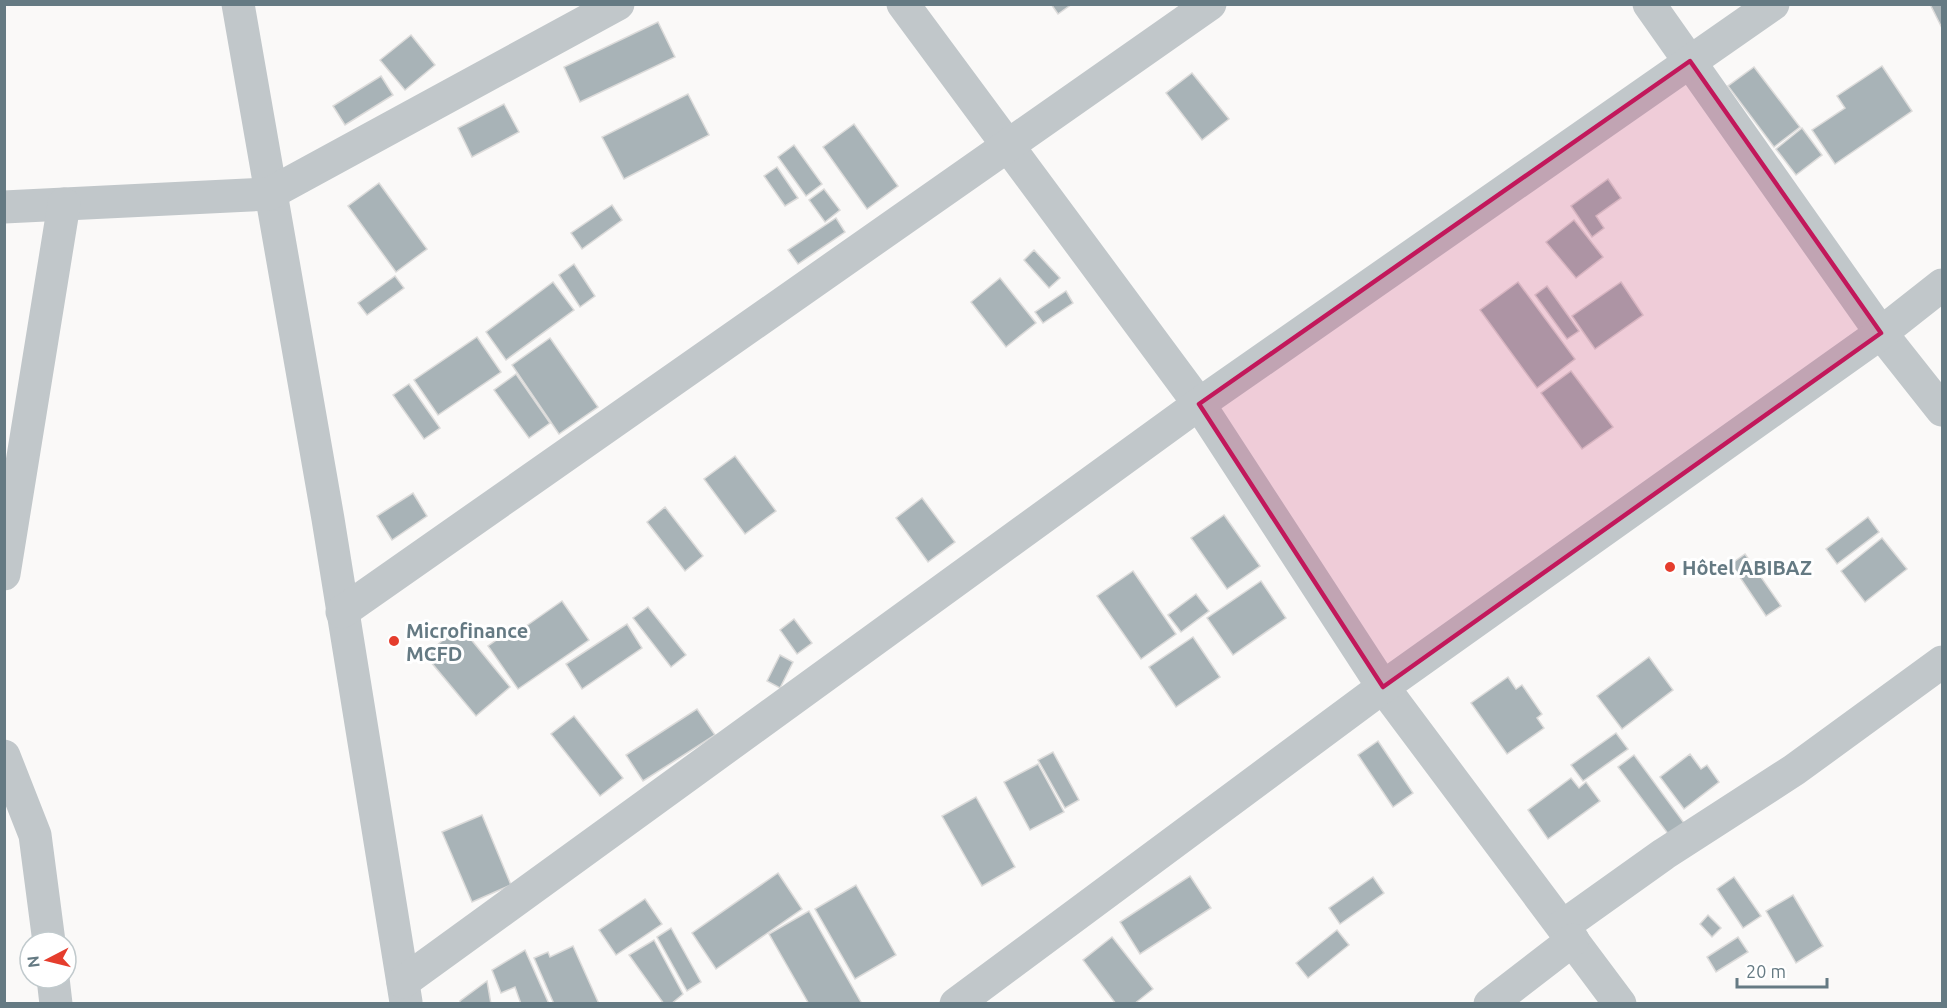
<svg xmlns="http://www.w3.org/2000/svg" width="1947" height="1008" viewBox="0 0 1947 1008" font-family="Ubuntu,sans-serif">
<style>
.building{fill:#a8b3b7;stroke:#dcdbda;stroke-width:1.5}
.lines{fill:none;stroke-linecap:round;stroke-linejoin:round}
.minor{stroke:#c1c7ca;stroke-width:33}
.marked{fill:#c2185b;fill-opacity:0.2;stroke:#c2185b;stroke-width:4.5;stroke-linejoin:round}
.poi-dot{fill:#e53d2d;stroke:#fff;stroke-width:2}
.labels{text-anchor:middle;dominant-baseline:central;stroke-width:6;stroke-linejoin:round;paint-order:stroke}
.poi-label{font-size:20px;font-weight:bold;fill:#657a83;stroke:#fff;text-anchor:start}
</style>
<rect width="100%" height="100%" fill="#faf9f8"/>
<g class="building">
<path d="M 1051,4 L 1072,4 L 1058,14 Z"/>
<path d="M 1930,4 L 1942,4 L 1942,28 Z"/>
<path d="M 658,22 L 675,57 L 580,102 L 564,67 Z"/>
<path d="M 411,35 L 435,65 L 405,90 L 380,60 Z"/>
<path d="M 1882,66 L 1912,111 L 1835,164 L 1812,130 L 1845,108 L 1837,96 Z"/>
<path d="M 1754,67 L 1800,127 L 1774,147 L 1728,86 Z"/>
<path d="M 1192,73 L 1229,119 L 1202,140 L 1166,93 Z"/>
<path d="M 381,76 L 393,95 L 345,125 L 333,106 Z"/>
<path d="M 688,94 L 709,135 L 624,179 L 602,137 Z"/>
<path d="M 504,104 L 519,132 L 472,157 L 458,128 Z"/>
<path d="M 854,124 L 898,186 L 867,209 L 823,147 Z"/>
<path d="M 1802,128 L 1822,155 L 1796,175 L 1776,149 Z"/>
<path d="M 794,145 L 822,184 L 806,196 L 778,157 Z"/>
<path d="M 777,167 L 798,198 L 785,206 L 764,176 Z"/>
<path d="M 1608,179 L 1621,198 L 1596,216 L 1604,228 L 1592,237 L 1571,206 Z"/>
<path d="M 379,183 L 427,249 L 396,272 L 348,206 Z"/>
<path d="M 824,189 L 840,210 L 825,222 L 809,200 Z"/>
<path d="M 612,205 L 622,220 L 582,249 L 571,233 Z"/>
<path d="M 836,218 L 845,232 L 798,264 L 788,250 Z"/>
<path d="M 1574,220 L 1603,257 L 1576,278 L 1546,242 Z"/>
<path d="M 1034,250 L 1060,278 L 1049,288 L 1024,260 Z"/>
<path d="M 574,264 L 595,296 L 580,307 L 559,275 Z"/>
<path d="M 395,276 L 404,288 L 367,315 L 358,303 Z"/>
<path d="M 1000,278 L 1036,323 L 1006,347 L 971,302 Z"/>
<path d="M 553,282 L 574,310 L 506,360 L 486,332 Z"/>
<path d="M 1518,282 L 1575,359 L 1537,388 L 1480,310 Z"/>
<path d="M 1621,282 L 1643,315 L 1595,349 L 1572,316 Z"/>
<path d="M 1547,286 L 1579,331 L 1567,339 L 1535,295 Z"/>
<path d="M 1066,291 L 1073,303 L 1043,323 L 1035,312 Z"/>
<path d="M 477,337 L 501,372 L 438,415 L 414,380 Z"/>
<path d="M 550,338 L 598,407 L 559,434 L 512,365 Z"/>
<path d="M 1571,371 L 1613,427 L 1582,449 L 1541,393 Z"/>
<path d="M 516,374 L 550,423 L 529,438 L 494,390 Z"/>
<path d="M 409,384 L 440,428 L 424,439 L 393,395 Z"/>
<path d="M 735,456 L 776,511 L 745,534 L 704,479 Z"/>
<path d="M 413,493 L 427,516 L 392,540 L 377,516 Z"/>
<path d="M 922,498 L 955,542 L 928,562 L 896,518 Z"/>
<path d="M 665,507 L 703,556 L 685,571 L 647,522 Z"/>
<path d="M 1224,515 L 1260,566 L 1227,589 L 1191,538 Z"/>
<path d="M 1868,517 L 1879,532 L 1837,564 L 1826,549 Z"/>
<path d="M 1882,538 L 1907,569 L 1865,602 L 1841,571 Z"/>
<path d="M 1745,554 L 1781,606 L 1766,616 L 1731,564 Z"/>
<path d="M 1133,571 L 1176,634 L 1141,659 L 1097,596 Z"/>
<path d="M 1261,581 L 1286,618 L 1233,655 L 1207,618 Z"/>
<path d="M 1196,594 L 1209,611 L 1181,632 L 1168,615 Z"/>
<path d="M 562,601 L 589,640 L 518,689 L 488,646 L 516,626 L 519,631 Z"/>
<path d="M 648,607 L 686,655 L 671,667 L 633,618 Z"/>
<path d="M 794,619 L 812,643 L 797,654 L 780,630 Z"/>
<path d="M 627,624 L 642,648 L 582,689 L 566,664 Z"/>
<path d="M 460,626 L 510,687 L 476,716 L 425,655 Z"/>
<path d="M 1193,637 L 1220,677 L 1176,707 L 1149,667 Z"/>
<path d="M 780,655 L 793,662 L 780,688 L 767,681 Z"/>
<path d="M 1649,657 L 1673,690 L 1622,729 L 1597,696 Z"/>
<path d="M 1508,677 L 1516,689 L 1522,685 L 1542,714 L 1537,718 L 1544,728 L 1507,754 L 1471,703 Z"/>
<path d="M 697,709 L 715,735 L 643,781 L 626,755 Z"/>
<path d="M 574,716 L 623,778 L 600,796 L 551,734 Z"/>
<path d="M 1616,733 L 1628,749 L 1583,781 L 1571,765 Z"/>
<path d="M 1378,741 L 1413,793 L 1393,807 L 1358,755 Z"/>
<path d="M 1053,752 L 1079,800 L 1065,808 L 1038,760 Z"/>
<path d="M 1690,754 L 1701,769 L 1707,765 L 1719,782 L 1684,809 L 1660,777 Z"/>
<path d="M 1634,755 L 1684,823 L 1669,835 L 1618,767 Z"/>
<path d="M 1038,764 L 1064,812 L 1030,830 L 1004,782 Z"/>
<path d="M 1571,778 L 1579,788 L 1586,782 L 1600,801 L 1548,839 L 1528,810 Z"/>
<path d="M 976,797 L 1015,867 L 982,886 L 942,816 Z"/>
<path d="M 482,815 L 511,885 L 472,902 L 442,832 Z"/>
<path d="M 778,873 L 802,909 L 716,969 L 692,933 Z"/>
<path d="M 1190,876 L 1211,908 L 1140,954 L 1120,922 Z"/>
<path d="M 1373,877 L 1384,893 L 1340,924 L 1329,908 Z"/>
<path d="M 1734,877 L 1761,916 L 1743,928 L 1717,889 Z"/>
<path d="M 856,885 L 896,955 L 855,979 L 815,909 Z"/>
<path d="M 1793,895 L 1823,946 L 1796,963 L 1766,911 Z"/>
<path d="M 645,899 L 662,924 L 616,955 L 599,930 Z"/>
<path d="M 809,911 L 862,1004 L 809,1004 L 769,934 Z"/>
<path d="M 1708,915 L 1721,928 L 1712,937 L 1700,924 Z"/>
<path d="M 671,928 L 701,982 L 687,991 L 657,937 Z"/>
<path d="M 1337,930 L 1349,945 L 1308,978 L 1296,963 Z"/>
<path d="M 1112,937 L 1153,989 L 1134,1004 L 1116,1004 L 1083,960 Z"/>
<path d="M 1738,937 L 1748,952 L 1716,972 L 1707,957 Z"/>
<path d="M 654,940 L 683,994 L 671,1004 L 664,1004 L 629,955 Z"/>
<path d="M 573,946 L 599,1004 L 554,1004 L 534,958 L 548,952 L 550,957 Z"/>
<path d="M 525,950 L 549,1004 L 521,1004 L 515,987 L 501,993 L 492,970 Z"/>
<path d="M 487,981 L 491,1004 L 460,1004 L 460,1001 Z"/>
</g>
<g class="lines">
<g class="minor">
<path d="M 238,4 L 328,519 L 406,1002"/>
<path d="M 903,4 L 1199,404 L 1383,687 L 1620,1004"/>
<path d="M 1649,4 L 1881,333 L 1942,410"/>
<path d="M 4,207 L 269,194 L 618,4"/>
<path d="M 4,574 L 64,204"/>
<path d="M 342,612 L 1210,4"/>
<path d="M 4,756 L 35,835 L 49,942"/>
<path d="M 1563,926 L 1664,854 L 1794,770 L 1942,662"/>
<path d="M 53,978 L 56,1004"/>
<path d="M 403,982 L 1199,404 L 1773,4"/>
<path d="M 956,1004 L 1383,687 L 1881,333 L 1942,285"/>
<path d="M 1490,1004 L 1573,940"/>
</g>
</g>
<path class="marked" d="M 1690,61 L 1881,333 L 1383,687 L 1199,404 Z"/>
<g class="poi-dot">
<circle cx="1670" cy="567" r="6"/>
<circle cx="394" cy="641" r="6"/>
</g>
<g class="labels">
<g class="poi-label">
<text x="1682" y="567">Hôtel ABIBAZ</text>
<text x="406" y="630">Microfinance<tspan x="406" dy="23">MCFD</tspan></text>
</g>
</g>
<rect width="1947" height="1008" fill="none" stroke="#657a83" stroke-width="12"/>
<g transform="translate(48 960) rotate(263)"><circle r="28" fill="#ffffff" stroke="#c1cacd" stroke-width="1.5"/>
<path d="M0-4.5L10 22L0 15L-10 22Z" fill="#e53d2d"/>
<text y="-9" font-size="16" font-weight="bold" text-anchor="middle" fill="#657a83">N</text>
</g>
<path d="M1737 978v9h90v-9" fill="none" stroke="#657a83" stroke-width="3"/>
<text x="1746" y="978" font-size="18" fill="#657a83" stroke="#ffffff" stroke-width="4.5" paint-order="stroke">20 m</text>
</svg>
